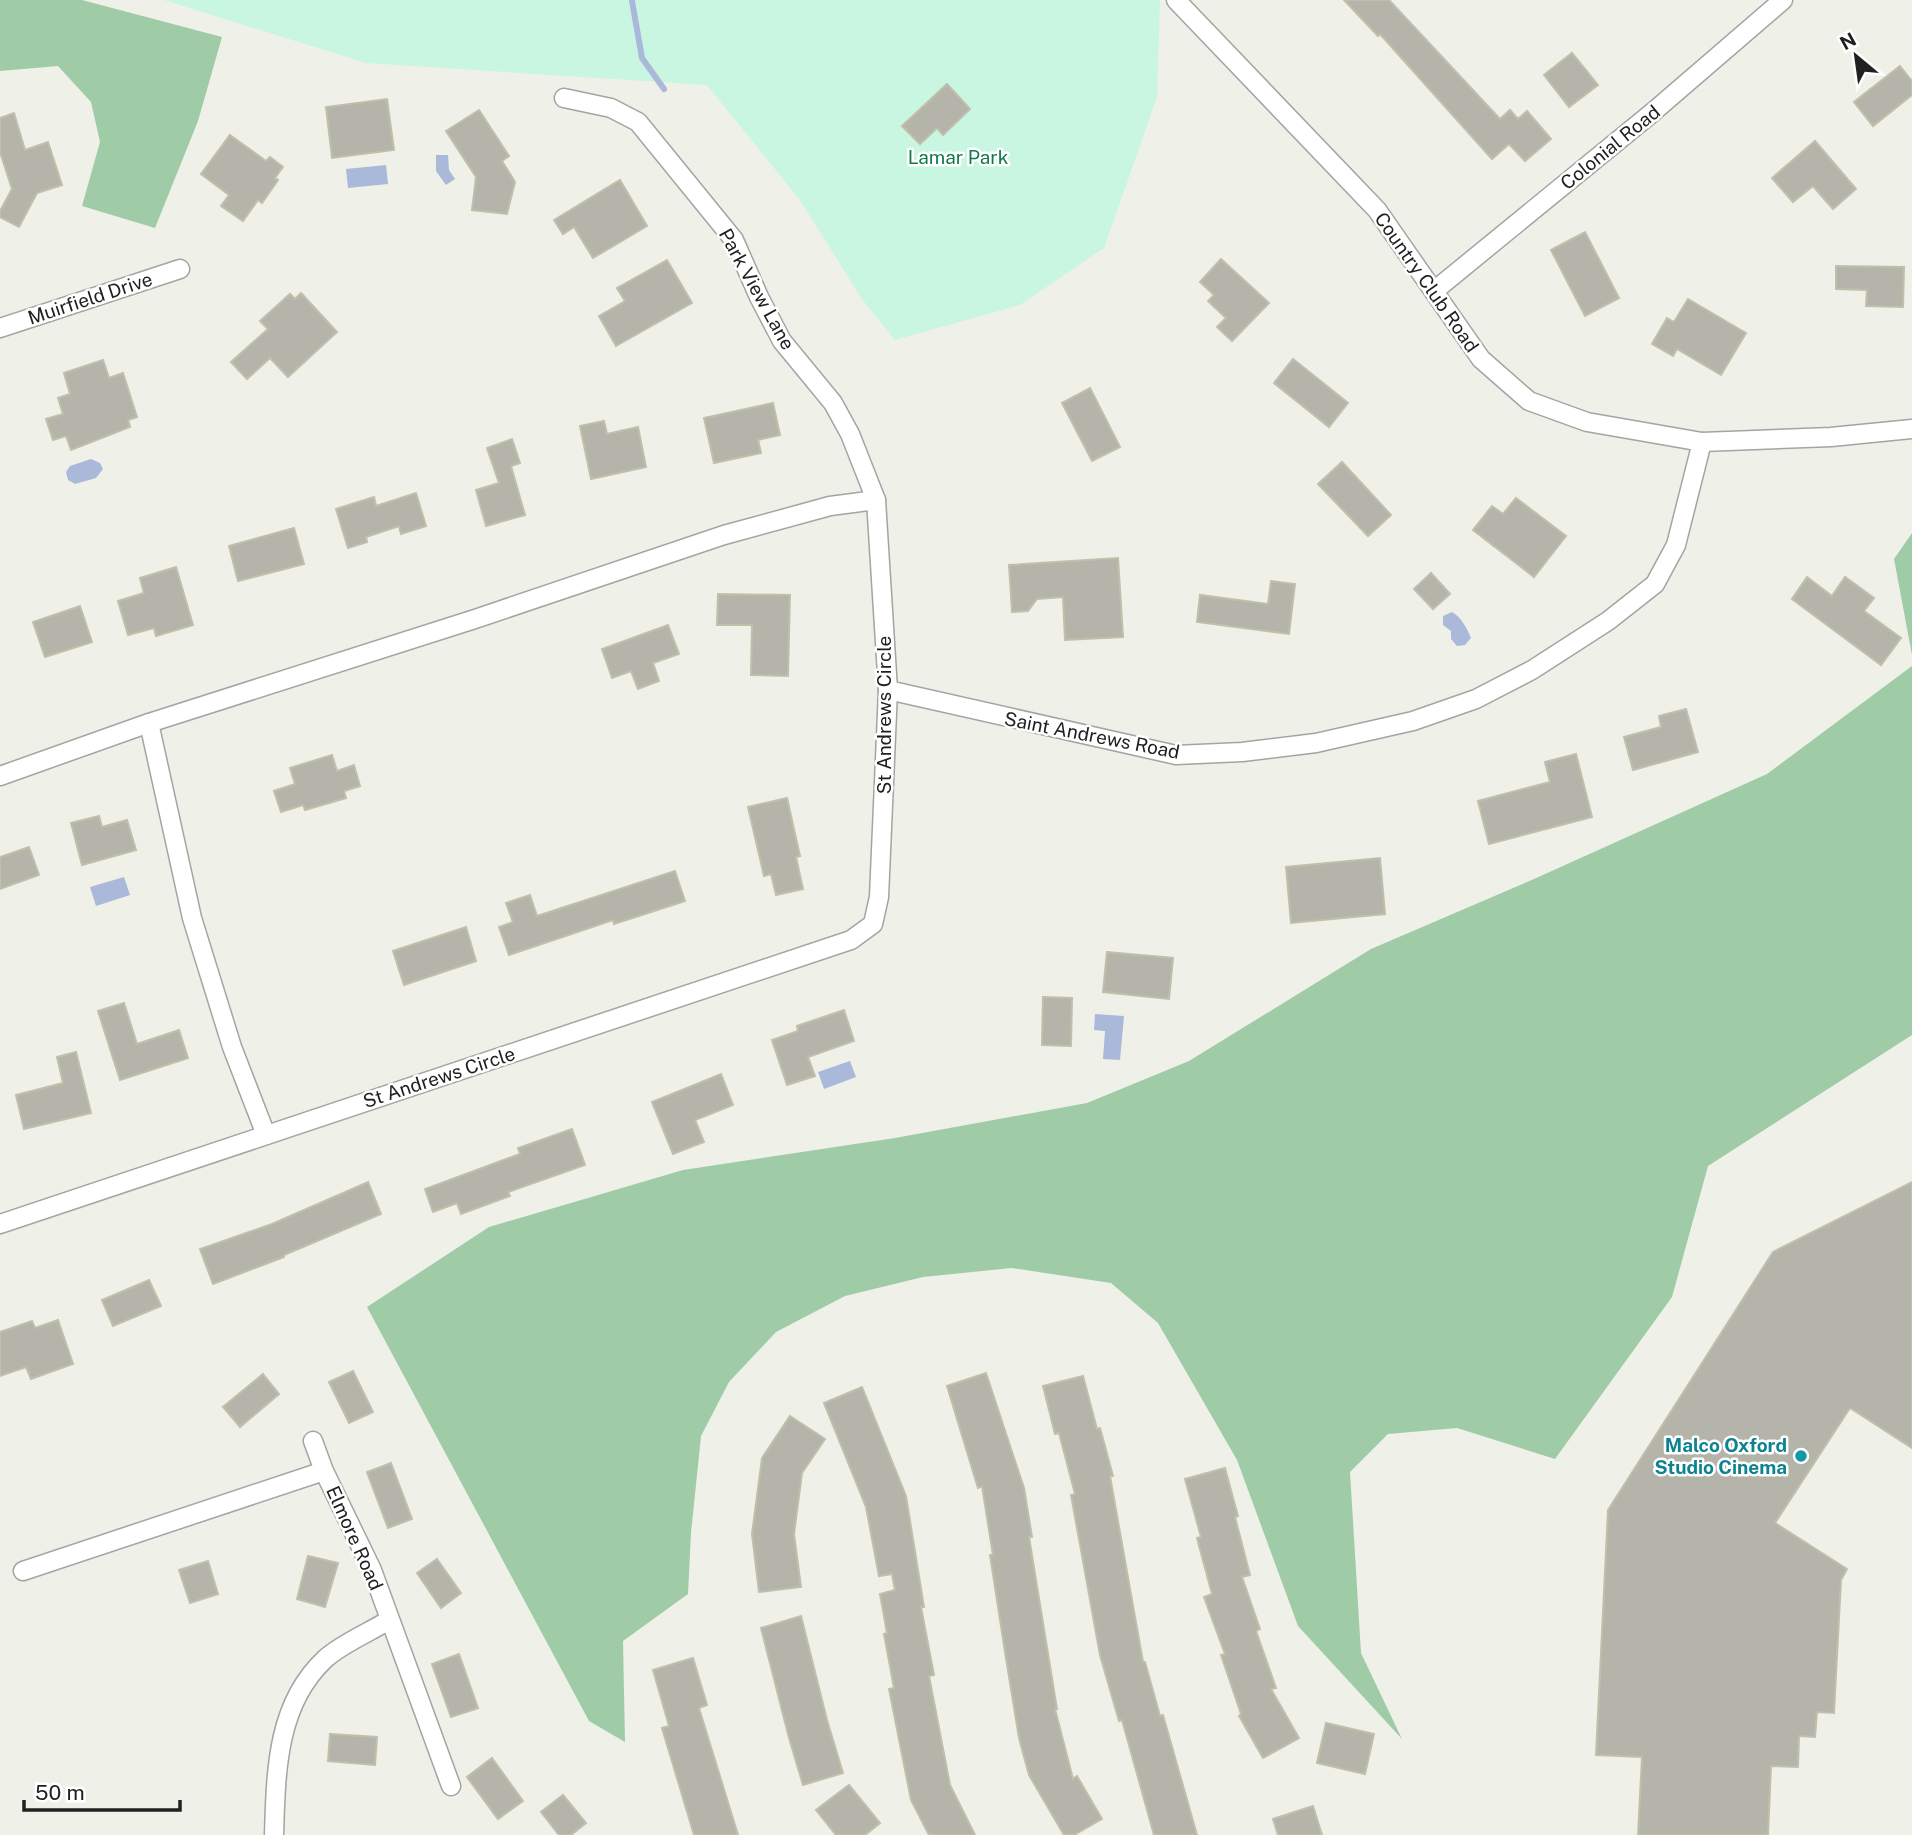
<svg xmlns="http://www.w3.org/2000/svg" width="1912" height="1835" viewBox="0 0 1912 1835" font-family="'Public Sans',sans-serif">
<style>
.forest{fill:#9fcca7}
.park{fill:#c8f6e1}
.water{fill:#aab9da}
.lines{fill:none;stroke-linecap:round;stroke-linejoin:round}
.stream{stroke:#aab9da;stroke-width:6}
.building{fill:#b5b4aa;stroke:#c1bfaa;stroke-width:2}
.street-casing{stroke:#a4a4a4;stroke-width:21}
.street{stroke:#fff;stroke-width:18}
.culture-dot{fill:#0f9aa8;stroke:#fff;stroke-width:2.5}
.labels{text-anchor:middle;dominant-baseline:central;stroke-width:5;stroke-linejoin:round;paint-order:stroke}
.street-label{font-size:19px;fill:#202020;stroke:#fff}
.park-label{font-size:19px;fill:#13794c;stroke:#fff}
.culture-label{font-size:19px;font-weight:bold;fill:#0d838f;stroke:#fff;text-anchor:end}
</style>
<rect width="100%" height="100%" fill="#eff0e7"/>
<g class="forest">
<path d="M 0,0 L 82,0 L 222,37 L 198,121 L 155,228 L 82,206 L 100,142 L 91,102 L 58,66 L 0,71 Z"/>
<path d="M 1912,533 L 1912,655 L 1894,559 Z"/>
<path d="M 1912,666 L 1912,1035 L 1708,1166 L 1672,1297 L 1555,1459 L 1457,1428 L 1388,1434 L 1350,1472 L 1361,1653 L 1402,1739 L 1298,1626 L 1237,1460 L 1158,1323 L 1111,1283 L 1012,1268 L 923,1277 L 845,1296 L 776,1332 L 729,1382 L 701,1436 L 691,1533 L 688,1594 L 623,1641 L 625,1742 L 589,1721 L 367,1307 L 489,1227 L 683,1170 L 895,1138 L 1087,1103 L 1189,1061 L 1371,949 L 1534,879 L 1767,774 Z"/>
</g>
<path class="park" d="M 164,0 L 1160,0 L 1157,97 L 1104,248 L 1020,305 L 895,340 L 862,299 L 800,200 L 707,85 L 366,63 Z"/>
<g class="water">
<path d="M 436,155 L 448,155 L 449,170 L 455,179 L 446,185 L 436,171 Z"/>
<path d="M 386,165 L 388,184 L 348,188 L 346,169 Z"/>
<path d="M 91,459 L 100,463 L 103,469 L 96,478 L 75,484 L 68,480 L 66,472 L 70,466 Z"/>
<path d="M 1452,612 C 1461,617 1467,628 1471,638 L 1465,645 L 1457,646 L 1451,639 L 1451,631 L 1443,625 L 1443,616 Z"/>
<path d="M 124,877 L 130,895 L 96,906 L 90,887 Z"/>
<path d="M 1095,1014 L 1124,1016 L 1120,1060 L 1103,1059 L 1105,1031 L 1094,1030 Z"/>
<path d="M 850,1061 L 856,1077 L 824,1089 L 818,1072 Z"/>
</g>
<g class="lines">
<path class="stream" d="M 632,1 L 642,58 L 664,89"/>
</g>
<g class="building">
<path d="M 1344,0 L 1389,0 L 1500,119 L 1510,110 L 1518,119 L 1527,111 L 1551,139 L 1525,161 L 1509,144 L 1492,159 L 1380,34 L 1378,36 Z"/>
<path d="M 1572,53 L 1598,85 L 1569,107 L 1544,75 Z"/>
<path d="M 1900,66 L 1912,81 L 1912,95 L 1873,126 L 1854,102 Z"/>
<path d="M 947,84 L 970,109 L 943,135 L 937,128 L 920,144 L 902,126 Z"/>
<path d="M 387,99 L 394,150 L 332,158 L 326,107 Z"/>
<path d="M 479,110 L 509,156 L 502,161 L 515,182 L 507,214 L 472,210 L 476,177 L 446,131 Z"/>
<path d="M 14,113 L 25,150 L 48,142 L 62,185 L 37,193 L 19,227 L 0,217 L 0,211 L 12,189 L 0,152 L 0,118 Z"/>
<path d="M 230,135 L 266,161 L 270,157 L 283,167 L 275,178 L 278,180 L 262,203 L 258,200 L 243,221 L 221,206 L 229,195 L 201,174 Z"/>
<path d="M 1815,141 L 1856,189 L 1833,209 L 1813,186 L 1793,202 L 1772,178 Z"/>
<path d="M 620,180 L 647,226 L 593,258 L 574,227 L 563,234 L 554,220 Z"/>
<path d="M 1585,232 L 1619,298 L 1585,316 L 1551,250 Z"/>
<path d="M 1221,259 L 1269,303 L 1232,341 L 1217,327 L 1226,318 L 1208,301 L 1214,295 L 1200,282 Z"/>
<path d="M 667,260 L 692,303 L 616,346 L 599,316 L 625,301 L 617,288 Z"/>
<path d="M 1836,266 L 1904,267 L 1903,307 L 1866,306 L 1867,290 L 1836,289 Z"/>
<path d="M 301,293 L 337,332 L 288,377 L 270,358 L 247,379 L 231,362 L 268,329 L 260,321 L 290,294 L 295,299 Z"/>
<path d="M 1688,299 L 1746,333 L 1721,375 L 1677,349 L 1673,356 L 1652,344 L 1667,318 L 1674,322 Z"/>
<path d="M 1293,359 L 1348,403 L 1329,427 L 1274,383 Z"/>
<path d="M 103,360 L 109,378 L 123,373 L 137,417 L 128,420 L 130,427 L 71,450 L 66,436 L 53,440 L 46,419 L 63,414 L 58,398 L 70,394 L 64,373 Z"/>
<path d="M 1090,388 L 1120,447 L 1092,461 L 1062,403 Z"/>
<path d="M 773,403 L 780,435 L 758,440 L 761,453 L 714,463 L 704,418 Z"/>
<path d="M 604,421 L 607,434 L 638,427 L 646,467 L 591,479 L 580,426 Z"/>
<path d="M 512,439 L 520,463 L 511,466 L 525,515 L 486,526 L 476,490 L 499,483 L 487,448 Z"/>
<path d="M 1342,462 L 1391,515 L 1368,536 L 1318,484 Z"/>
<path d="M 416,493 L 426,526 L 401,534 L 399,526 L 366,537 L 367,542 L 348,548 L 336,509 L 374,497 L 376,506 Z"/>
<path d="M 1516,498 L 1566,536 L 1534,577 L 1473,530 L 1492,506 L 1503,514 Z"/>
<path d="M 294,528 L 304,564 L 238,581 L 229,546 Z"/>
<path d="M 1118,558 L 1123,637 L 1065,640 L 1063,597 L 1037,599 L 1028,611 L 1012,612 L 1009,565 Z"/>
<path d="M 176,567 L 193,625 L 156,636 L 154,628 L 128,635 L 118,601 L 144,593 L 140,578 Z"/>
<path d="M 1431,573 L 1450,594 L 1433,609 L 1414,589 Z"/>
<path d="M 1807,577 L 1832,596 L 1845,577 L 1874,598 L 1864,611 L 1901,638 L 1881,665 L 1792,599 Z"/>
<path d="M 1271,581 L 1295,584 L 1289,634 L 1197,622 L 1200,595 L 1268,604 Z"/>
<path d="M 718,594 L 790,595 L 788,676 L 751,675 L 752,625 L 717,625 Z"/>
<path d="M 80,606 L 92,642 L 45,657 L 33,622 Z"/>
<path d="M 668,625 L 679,654 L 653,663 L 659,681 L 638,689 L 631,671 L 612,678 L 602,649 Z"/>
<path d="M 1686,709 L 1698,752 L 1633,770 L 1624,737 L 1661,727 L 1659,716 Z"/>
<path d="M 1576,754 L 1592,817 L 1489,844 L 1478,801 L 1550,782 L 1545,762 Z"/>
<path d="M 332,755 L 337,771 L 354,765 L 360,786 L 344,791 L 346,798 L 305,810 L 303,805 L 281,812 L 274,791 L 295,784 L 290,768 Z"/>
<path d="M 787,798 L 800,856 L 796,857 L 803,889 L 776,895 L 771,874 L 764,876 L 748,807 Z"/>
<path d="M 99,816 L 102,827 L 127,820 L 136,850 L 82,865 L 71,823 Z"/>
<path d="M 29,847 L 39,875 L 0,889 L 0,857 Z"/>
<path d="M 1380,858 L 1385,914 L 1291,923 L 1286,867 Z"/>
<path d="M 675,871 L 685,901 L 614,924 L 613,920 L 509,955 L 499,927 L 513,922 L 506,903 L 530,895 L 537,916 Z"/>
<path d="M 466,927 L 476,961 L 404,985 L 393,951 Z"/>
<path d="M 1107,952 L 1173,958 L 1169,999 L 1103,992 Z"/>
<path d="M 1043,997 L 1072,998 L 1071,1046 L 1042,1045 Z"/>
<path d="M 124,1003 L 137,1044 L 179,1030 L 188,1058 L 120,1080 L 98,1011 Z"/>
<path d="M 844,1010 L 854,1041 L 808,1057 L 815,1076 L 787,1085 L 772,1040 L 798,1031 L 797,1026 Z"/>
<path d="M 76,1052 L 91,1113 L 24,1129 L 16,1095 L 63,1083 L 57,1057 Z"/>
<path d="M 721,1074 L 733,1105 L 695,1120 L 704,1142 L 673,1154 L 652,1102 Z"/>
<path d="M 572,1129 L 585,1165 L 508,1192 L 510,1196 L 461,1214 L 457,1203 L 433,1212 L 425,1189 L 520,1154 L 518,1148 Z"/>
<path d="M 368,1182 L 381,1214 L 284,1255 L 284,1257 L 213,1284 L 200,1249 L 272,1224 Z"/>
<path d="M 1912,1182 L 1912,1448 L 1850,1408 L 1775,1523 L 1847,1569 L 1841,1580 L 1834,1713 L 1817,1712 L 1815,1737 L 1799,1736 L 1798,1767 L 1771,1766 L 1768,1835 L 1638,1835 L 1642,1757 L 1596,1755 L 1608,1510 L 1773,1252 Z"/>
<path d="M 149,1280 L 161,1306 L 113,1326 L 102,1300 Z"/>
<path d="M 58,1320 L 73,1364 L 31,1379 L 26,1367 L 0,1376 L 0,1332 L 32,1321 L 35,1328 Z"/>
<path d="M 353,1371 L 373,1412 L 349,1423 L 329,1382 Z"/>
<path d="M 986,1373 L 1024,1488 L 1032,1537 L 1029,1537 L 1057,1709 L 1055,1709 L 1073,1779 L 1077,1776 L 1102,1819 L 1074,1835 L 1064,1835 L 1029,1775 L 1019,1738 L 1005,1652 L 990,1555 L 993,1555 L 982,1486 L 978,1488 L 947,1386 Z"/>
<path d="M 263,1374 L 279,1394 L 240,1427 L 223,1407 Z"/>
<path d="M 1083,1376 L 1097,1429 L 1100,1428 L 1113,1476 L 1110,1476 L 1143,1662 L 1145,1662 L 1160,1716 L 1163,1715 L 1197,1835 L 1154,1835 L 1122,1720 L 1119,1721 L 1100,1655 L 1071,1495 L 1075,1494 L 1059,1433 L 1055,1434 L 1043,1386 Z"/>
<path d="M 862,1387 L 906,1496 L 924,1607 L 921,1607 L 934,1675 L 929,1676 L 950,1785 L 975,1835 L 929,1835 L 911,1800 L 889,1689 L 894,1688 L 884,1634 L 887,1633 L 880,1594 L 895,1590 L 892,1574 L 879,1576 L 866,1507 L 824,1403 Z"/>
<path d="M 790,1416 L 825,1439 L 802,1473 L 794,1534 L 801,1587 L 759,1592 L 752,1534 L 762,1458 Z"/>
<path d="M 391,1463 L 412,1519 L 388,1528 L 367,1472 Z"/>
<path d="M 1225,1468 L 1238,1516 L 1235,1517 L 1250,1575 L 1242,1577 L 1260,1629 L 1256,1631 L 1276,1688 L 1271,1689 L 1299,1738 L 1263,1758 L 1239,1716 L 1241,1714 L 1221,1655 L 1225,1654 L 1204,1597 L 1212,1594 L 1197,1538 L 1201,1537 L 1185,1479 Z"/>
<path d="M 308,1556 L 338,1563 L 325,1607 L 297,1599 Z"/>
<path d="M 437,1559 L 461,1593 L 441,1608 L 417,1573 Z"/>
<path d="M 208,1561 L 218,1594 L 190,1603 L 179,1570 Z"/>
<path d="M 801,1616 L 827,1720 L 843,1773 L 803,1785 L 789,1738 L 761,1628 Z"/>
<path d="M 459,1654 L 478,1708 L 451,1717 L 432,1664 Z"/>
<path d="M 693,1658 L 707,1705 L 699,1708 L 738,1835 L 694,1835 L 662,1728 L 669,1726 L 653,1670 Z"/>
<path d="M 1326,1723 L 1374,1734 L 1365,1774 L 1317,1763 Z"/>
<path d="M 330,1734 L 377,1737 L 375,1765 L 328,1761 Z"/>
<path d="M 492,1758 L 523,1801 L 498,1819 L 467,1777 Z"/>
<path d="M 849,1785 L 880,1823 L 865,1835 L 836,1835 L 816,1810 Z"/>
<path d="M 563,1795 L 586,1823 L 571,1835 L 559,1835 L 541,1812 Z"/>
<path d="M 1313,1806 L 1322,1835 L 1278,1835 L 1273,1819 Z"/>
</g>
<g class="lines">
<g class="street-casing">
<g id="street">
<path d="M 1176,0 L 1377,210 L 1481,359 L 1529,401 L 1587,422 L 1702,442 L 1831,437 L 1912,429"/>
<path d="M 564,98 L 611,108 L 638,122 L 734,240 L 759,297 L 782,341 L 833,403 L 850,434 L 876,500"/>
<path d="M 1434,291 L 1653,112 L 1783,0"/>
<path d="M 0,328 L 180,269"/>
<path d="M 888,690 L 1176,755 L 1242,752 L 1316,743 L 1413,721 L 1476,699 L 1532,670 L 1608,621 L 1655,584 L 1676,545 L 1702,442"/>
<path d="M 149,723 L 192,918 L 232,1047 L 266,1135"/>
<path d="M 0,776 L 149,723 L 475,619 L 724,535 L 830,506 L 876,500 L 888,690 L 879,897 L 873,924 L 851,940 L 0,1224"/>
<path d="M 313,1441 L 324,1471 L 372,1570 L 451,1786"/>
<path d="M 23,1571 L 324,1471"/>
<path d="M 274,1835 C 276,1773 276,1705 325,1659 C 341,1644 370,1632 389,1620"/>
</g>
</g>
<use href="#street" class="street"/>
</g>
<circle class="culture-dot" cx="1801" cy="1456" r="7"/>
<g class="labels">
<g class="street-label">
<text transform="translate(1610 147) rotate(-39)">Colonial Road</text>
<text transform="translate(1427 282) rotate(55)">Country Club Road</text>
<text transform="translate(757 289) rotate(61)">Park View Lane</text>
<text transform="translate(90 298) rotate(-18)">Muirfield Drive</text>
<text transform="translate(884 715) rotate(-90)">St Andrews Circle</text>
<text transform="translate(1092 735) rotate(11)">Saint Andrews Road</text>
<text transform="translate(439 1077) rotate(-18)">St Andrews Circle</text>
<text transform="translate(355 1538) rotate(66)">Elmore Road</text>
</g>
<g class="park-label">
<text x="958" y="157">Lamar Park</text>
</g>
<g class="culture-label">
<text x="1787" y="1445">Malco Oxford<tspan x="1787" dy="22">Studio Cinema</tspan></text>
</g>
</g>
<g transform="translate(1856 56) rotate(331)" stroke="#ffffff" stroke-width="5" paint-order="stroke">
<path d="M0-5L12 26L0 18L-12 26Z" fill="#202020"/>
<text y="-10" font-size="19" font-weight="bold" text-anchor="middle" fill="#202020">N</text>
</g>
<path d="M24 1800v10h156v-10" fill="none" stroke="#202020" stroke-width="3.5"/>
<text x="35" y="1800" font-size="21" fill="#202020" stroke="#ffffff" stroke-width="5" paint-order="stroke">50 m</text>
</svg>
